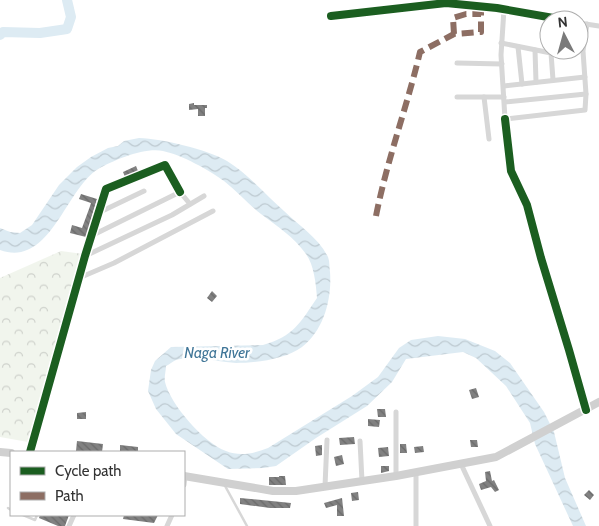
<svg xmlns="http://www.w3.org/2000/svg" width="599" height="526" viewBox="0 0 599 526" font-family="Cabin,sans-serif">
<style>
.forest{fill:url(#forest-crowns)}
.water{fill:url(#water-waves)}
.lines{fill:none;stroke-linecap:round;stroke-linejoin:round}
.river{stroke:#ddebf3;stroke-width:10}
.building{fill:url(#building-back-hatch)}
.lane{stroke:#d7d7d7;stroke-width:2.5}
.street{stroke:#d7d7d7;stroke-width:5}
.secondary{stroke:#d0d0d0;stroke-width:8}
.quiet{stroke:#8d6e63;stroke-width:6;stroke-dasharray:12 6;stroke-linecap:butt}
.cycleway-casing{stroke:#fff;stroke-width:11}
.cycleway{stroke:#1b5e20;stroke-width:8}
.labels{text-anchor:middle;dominant-baseline:central;stroke-width:5;stroke-linejoin:round;paint-order:stroke}
.water-label{font-size:15px;font-style:italic;fill:#3f7597;stroke:#fff}
</style>
<defs>
<pattern id="forest-crowns" width="20" height="18" patternUnits="userSpaceOnUse" patternTransform="scale(1.25)"><rect width="20" height="18" fill="#f1f5ed"/><path d="M2 6a3 3 0 1 1 6 0M12 15a3 3 0 1 1 6 0" fill="none" stroke="#cfd2cc"/></pattern>
<pattern id="water-waves" width="16" height="10" patternUnits="userSpaceOnUse" patternTransform="scale(1.25)"><rect width="16" height="10" fill="#ddebf3"/><path d="M0 5q4-4 8 0t8 0" fill="none" stroke="#becad1"/></pattern>
<pattern id="building-back-hatch" width="6" height="6" patternUnits="userSpaceOnUse" patternTransform="scale(1.25)"><rect width="6" height="6" fill="#818181"/><path d="M-1 5l2 2M0 0l6 6M5-1l2 2" fill="none" stroke="#6a6a6a"/></pattern>
</defs>
<rect width="100%" height="100%" fill="#fff"/>
<path class="forest" d="M 61,251 L 83,254 L 28,442 L 0,437 L 0,278 Z"/>
<path class="water" d="M 139,138 C 163,139 206,149 227,161 C 247,173 266,195 284,211 C 299,226 318,237 328,257 C 330,262 329,267 330,272 C 332,299 324,330 302,347 C 286,359 256,363 236,363 C 221,362 189,355 176,360 C 173,361 169,365 166,366 C 166,371 164,377 165,382 C 170,404 204,443 226,451 C 241,457 254,453 268,448 L 352,396 L 378,377 L 399,348 L 411,340 L 438,336 L 465,339 L 495,351 L 510,363 L 544,412 L 554,432 L 565,478 L 586,526 L 573,526 L 535,444 L 530,423 L 506,386 L 476,358 L 463,352 L 406,359 L 392,382 L 367,406 L 316,438 L 276,466 L 263,468 L 228,469 L 176,434 L 156,409 L 148,391 L 151,370 L 155,361 L 171,347 L 263,345 C 294,336 300,323 317,298 C 316,284 314,265 306,254 C 294,237 277,226 261,214 C 248,204 237,191 224,181 C 209,170 182,155 163,151 C 145,147 114,160 98,169 C 65,190 50,268 0,250 L 0,228 L 10,232 L 20,233 L 32,225 L 59,185 L 77,167 L 91,157 L 108,148 L 118,146 L 124,141 Z"/>
<g class="lines">
<path class="river" d="M 0,35 L 3,32 L 40,33 L 67,29 L 71,17 L 67,0"/>
</g>
<g class="building">
<path d="M 194,103 L 194,105 L 207,105 L 207,108 L 205,108 L 205,116 L 198,116 L 198,109 L 189,110 L 189,104 Z"/>
<path d="M 136,166 L 138,171 L 125,177 L 123,172 Z"/>
<path d="M 81,194 L 97,199 L 86,237 L 70,233 L 72,225 L 82,228 L 89,209 L 91,203 L 79,199 Z"/>
<path d="M 212,291 L 217,296 L 212,302 L 207,298 Z"/>
<path d="M 476,388 L 479,397 L 472,399 L 469,390 Z"/>
<path d="M 377,409 L 385,409 L 386,417 L 378,417 Z"/>
<path d="M 86,412 L 86,419 L 77,419 L 77,413 Z"/>
<path d="M 368,419 L 380,420 L 379,427 L 368,426 Z"/>
<path d="M 354,437 L 355,444 L 340,445 L 339,438 Z"/>
<path d="M 470,440 L 477,440 L 478,447 L 471,447 Z"/>
<path d="M 77,441 L 103,444 L 102,452 L 76,451 Z"/>
<path d="M 400,444 L 406,444 L 407,453 L 400,453 Z"/>
<path d="M 120,445 L 138,447 L 138,452 L 120,452 Z"/>
<path d="M 322,445 L 322,455 L 316,456 L 315,446 Z"/>
<path d="M 423,446 L 424,452 L 415,453 L 414,447 Z"/>
<path d="M 388,447 L 389,456 L 379,457 L 378,448 Z"/>
<path d="M 342,455 L 344,464 L 336,466 L 334,457 Z"/>
<path d="M 381,466 L 389,466 L 389,471 L 381,473 Z"/>
<path d="M 490,471 L 492,481 L 494,480 L 499,490 L 495,492 L 491,487 L 481,490 L 479,484 L 486,481 L 485,472 Z"/>
<path d="M 279,476 L 285,476 L 286,485 L 269,485 L 269,477 L 279,477 Z"/>
<path d="M 589,490 L 594,495 L 590,500 L 584,495 Z"/>
<path d="M 358,492 L 359,500 L 352,501 L 351,493 Z"/>
<path d="M 240,498 L 291,503 L 290,508 L 270,508 L 240,504 Z"/>
<path d="M 342,498 L 344,516 L 337,516 L 337,505 L 326,508 L 324,503 Z"/>
<path d="M 40,515 L 69,515 L 65,526 L 58,526 L 39,518 Z"/>
<path d="M 124,515 L 158,515 L 154,523 L 123,519 Z"/>
</g>
<g class="lines">
<g class="lane">
<path d="M 224,484 L 247,526"/>
<path d="M 8,508 L 11,510"/>
<path d="M 23,515 L 35,520 L 37,515"/>
</g>
<g class="street">
<path d="M 504,9 L 501,55 L 505,119 L 585,110 L 586,94"/>
<path d="M 331,16 L 446,3 L 497,8 L 565,20"/>
<path d="M 579,23 L 599,26"/>
<path d="M 501,43 L 551,53 L 553,80"/>
<path d="M 518,47 L 522,84"/>
<path d="M 535,50 L 536,82"/>
<path d="M 457,63 L 502,64"/>
<path d="M 504,86 L 585,77"/>
<path d="M 457,97 L 504,97"/>
<path d="M 484,97 L 489,139"/>
<path d="M 505,102 L 586,94 L 583,51 L 587,24"/>
<path d="M 505,119 L 511,171 L 527,205 L 541,258 L 569,350 L 586,410"/>
<path d="M 98,213 L 144,191"/>
<path d="M 91,236 L 180,192 L 190,204"/>
<path d="M 85,256 L 172,215 L 204,196"/>
<path d="M 79,278 L 114,263 L 213,211"/>
<path d="M 396,412 L 396,476"/>
<path d="M 360,441 L 362,481"/>
<path d="M 30,452 L 85,256 L 106,189 L 165,165 L 180,192"/>
<path d="M 461,464 L 490,526"/>
<path d="M 416,473 L 416,526"/>
<path d="M 184,485 L 185,476"/>
<path d="M 325,486 L 327,440"/>
<path d="M 69,526 L 74,515"/>
<path d="M 167,526 L 172,515"/>
</g>
<g class="secondary">
<path d="M 0,452 L 11,453"/>
<path d="M 184,476 L 273,491 L 296,491 L 396,476 L 496,457 L 599,402"/>
</g>
<g class="quiet">
<path d="M 454,34 L 453,18 L 466,14 L 481,14"/>
<path d="M 376,216 C 387,160 407,107 420,52 L 454,34 L 481,32 L 481,6"/>
</g>
<g class="cycleway-casing">
<g id="cycleway">
<path d="M 331,16 L 446,3 L 497,8 L 565,20"/>
<path d="M 505,119 L 511,171 L 527,205 L 541,258 L 569,350 L 586,410"/>
<path d="M 30,452 L 85,256 L 106,189 L 165,165 L 180,192"/>
</g>
</g>
<use href="#cycleway" class="cycleway"/>
</g>
<g class="labels">
<g class="water-label">
<text x="217" y="353">Naga River</text>
</g>
</g>
<rect x="10" y="451" width="175" height="65" fill="#ffffff" stroke="#adadad"/>
<rect x="20" y="467" width="25" height="8" fill="#1b5e20" stroke="#adadad"/>
<text x="55" y="476" font-size="15" fill="#333333">Cycle path</text>
<rect x="20" y="492" width="25" height="8" fill="#8d6e63" stroke="#adadad"/>
<text x="55" y="501" font-size="15" fill="#333333">Path</text>
<g transform="translate(564 35) rotate(354)"><circle r="24" fill="#ffffff" stroke="#adadad"/>
<path d="M0-4L9 19L0 12L-9 19Z" fill="#7a7a7a"/>
<text y="-8" font-size="14" font-weight="bold" text-anchor="middle" fill="#333333">N</text>
</g>
</svg>
